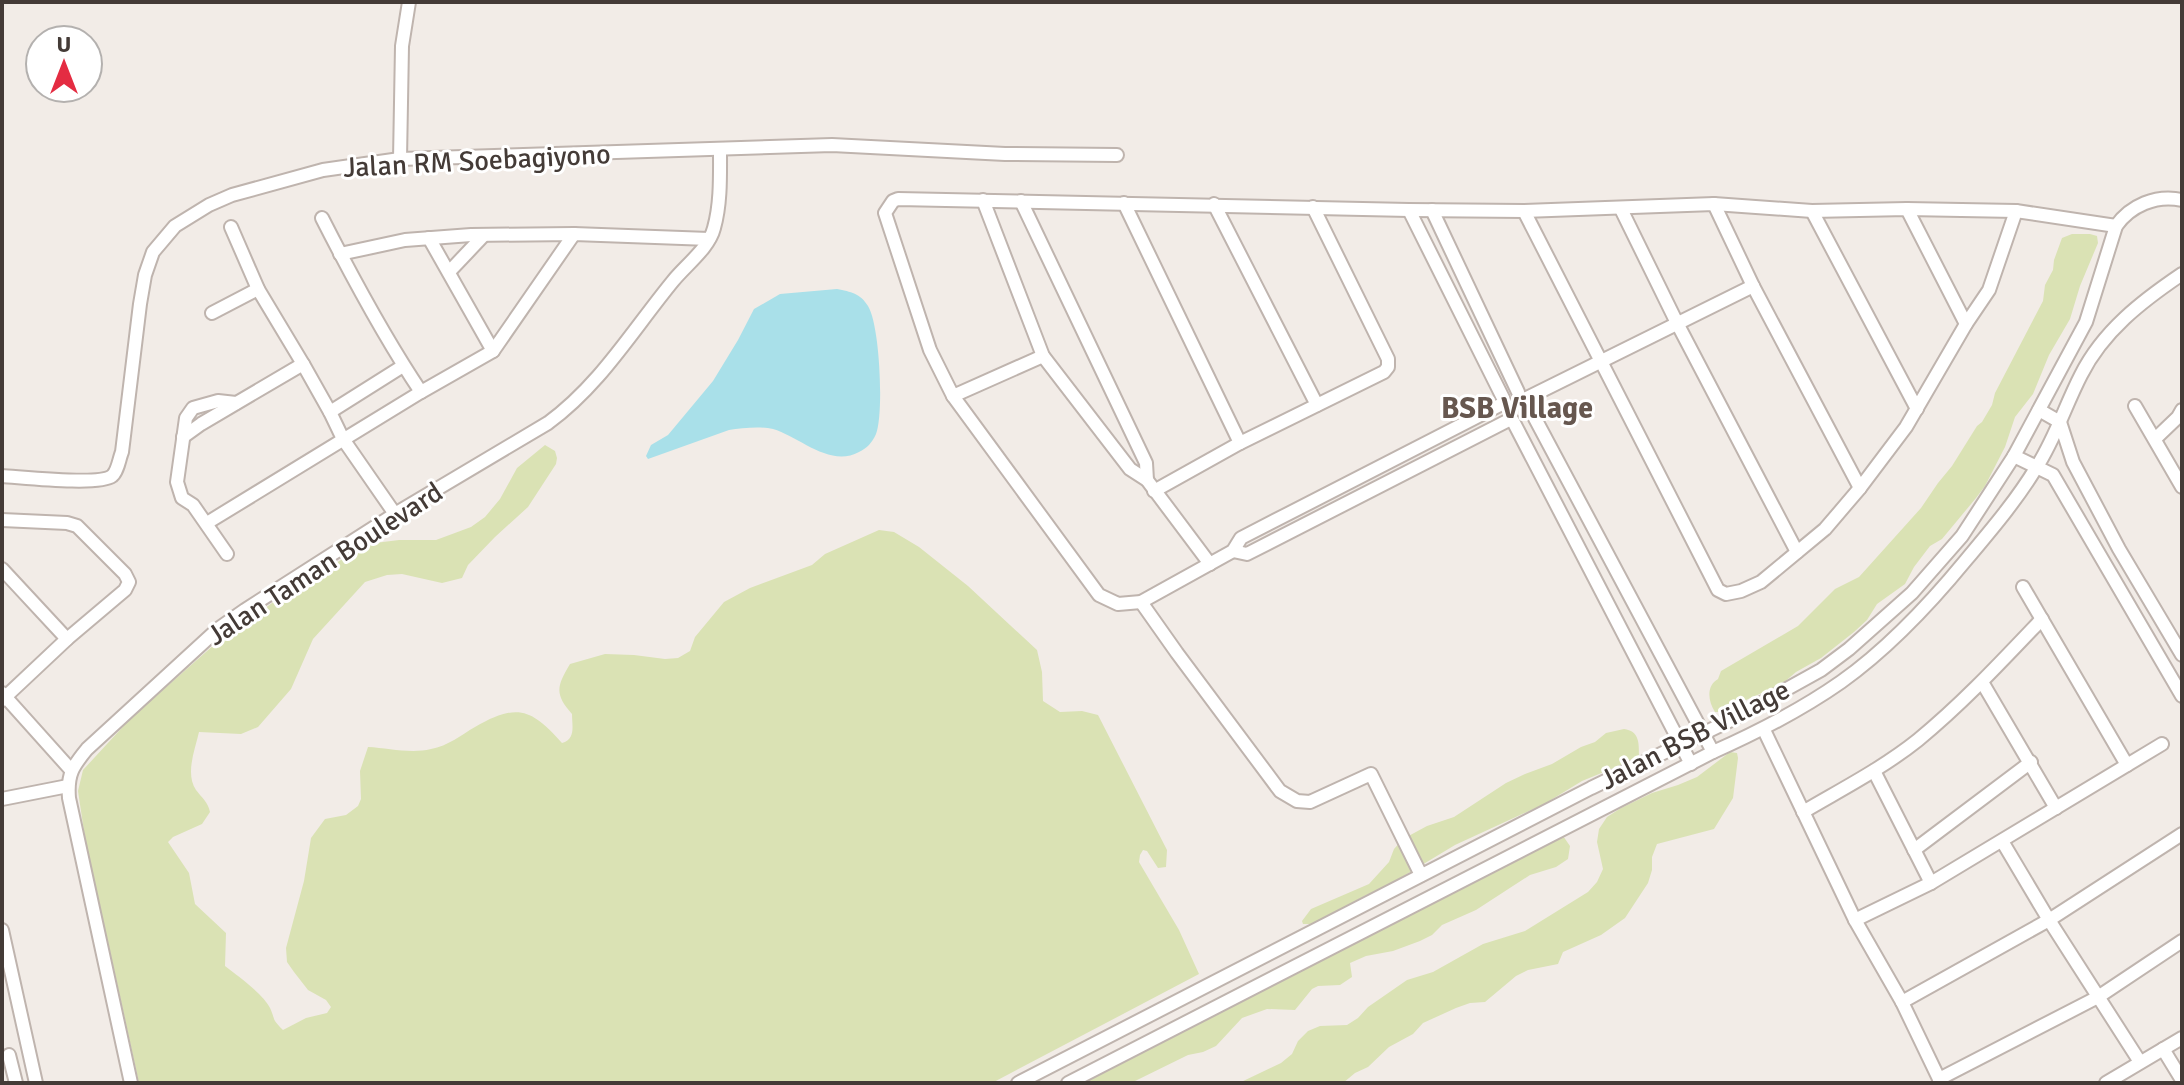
<svg xmlns="http://www.w3.org/2000/svg" width="2184" height="1085" viewBox="0 0 2184 1085" font-family="Signika,sans-serif">
<style>
.green{fill:#dae2b4}
.water{fill:#a9e0e9}
.lines{fill:none;stroke-linecap:round;stroke-linejoin:round}
.street-casing{stroke:#bfb4ae;stroke-width:16}
.street{stroke:#fff;stroke-width:12}
.labels{text-anchor:middle;dominant-baseline:central;stroke-width:6;stroke-linejoin:round;paint-order:stroke}
.street-label{font-size:28px;fill:#443b37;stroke:#fff}
.neighbourhood-label{font-size:30px;font-weight:bold;fill:#66574f;stroke:#fff}
</style>
<rect width="100%" height="100%" fill="#f2ece7"/>
<g class="green">
<path d="M 2072,234 L 2090,234 L 2097,236 L 2098,243 L 2080,286 L 2070,319 L 2049,355 L 2033,394 L 2015,417 L 2005,447 L 1985,486 L 1976,498 L 1942,539 L 1930,546 L 1914,567 L 1905,584 L 1877,604 L 1867,620 L 1854,632 L 1821,658 L 1796,672 L 1782,684 L 1737,704 L 1726,712 L 1715,712 C 1708,701 1706,686 1718,679 L 1721,671 L 1798,626 L 1835,589 L 1859,577 L 1921,508 L 1938,483 L 1952,466 L 1977,426 L 1982,422 L 1992,405 L 1995,393 L 2043,301 L 2045,285 L 2053,270 L 2054,260 L 2062,238 Z"/>
<path d="M 545,445 L 555,451 L 557,458 L 556,464 L 528,507 L 495,537 L 468,565 L 462,578 L 442,583 L 402,574 L 387,575 L 365,582 L 313,639 L 291,689 L 258,727 L 241,734 L 199,732 C 195,750 185,773 196,790 C 202,798 208,802 210,812 L 202,824 L 173,837 L 168,842 L 189,873 L 195,904 L 226,933 L 225,966 C 238,976 263,994 270,1008 C 276,1021 271,1018 283,1030 L 306,1018 L 327,1013 L 331,1007 L 326,1000 L 308,990 L 294,972 L 287,962 L 286,948 L 304,881 L 311,838 L 325,819 L 346,815 L 358,806 L 361,799 L 360,771 L 368,747 C 388,748 411,754 431,749 C 448,746 461,735 475,727 C 517,703 531,708 562,743 C 576,739 572,726 572,714 C 554,694 557,686 570,664 L 605,654 L 634,655 L 665,659 L 678,658 L 690,651 L 695,637 L 724,602 L 750,588 L 812,565 L 825,554 L 879,530 L 894,532 L 919,547 L 968,586 L 1037,650 L 1042,672 L 1043,701 L 1060,712 L 1082,711 L 1098,715 L 1167,850 L 1166,867 L 1158,868 L 1147,851 L 1143,850 L 1140,855 L 1139,862 L 1179,930 L 1199,974 L 992,1083 L 139,1083 L 85,838 L 78,791 L 83,770 L 131,718 L 215,644 L 279,598 L 367,544 L 399,540 L 436,540 L 471,527 L 485,517 L 500,499 L 517,468 Z"/>
<path d="M 1624,729 C 1639,731 1639,742 1639,755 L 1631,761 L 1582,781 L 1546,803 L 1455,845 L 1387,886 L 1364,896 L 1329,916 L 1310,924 L 1303,924 L 1302,921 L 1311,909 L 1369,884 L 1389,862 L 1394,849 L 1403,839 L 1427,826 L 1454,817 L 1506,783 L 1525,774 L 1552,764 L 1581,747 L 1595,742 L 1606,733 Z"/>
<path d="M 1730,752 L 1737,753 L 1738,758 L 1733,798 L 1714,829 L 1657,844 L 1652,857 L 1652,870 L 1648,883 L 1625,918 L 1601,935 L 1563,952 L 1558,964 L 1528,970 L 1516,976 L 1485,1002 L 1470,1003 L 1456,1008 L 1423,1023 L 1413,1034 L 1389,1047 L 1368,1067 L 1355,1073 L 1343,1083 L 1239,1083 L 1281,1063 L 1292,1054 L 1298,1041 L 1308,1031 L 1320,1026 L 1347,1025 L 1358,1018 L 1368,1007 L 1407,980 L 1433,972 L 1483,944 L 1525,931 L 1588,892 L 1597,882 L 1603,869 L 1597,842 L 1599,829 L 1607,817 L 1621,808 L 1652,793 L 1678,785 L 1697,777 Z"/>
<path d="M 1561,833 L 1570,846 L 1568,859 L 1556,867 L 1530,875 L 1476,910 L 1442,925 L 1432,935 L 1420,941 L 1393,951 L 1366,956 L 1350,963 L 1352,977 L 1340,985 L 1318,986 L 1312,989 L 1295,1010 L 1267,1009 L 1242,1018 L 1216,1046 L 1203,1052 L 1188,1055 L 1131,1083 L 1076,1083 Z"/>
</g>
<path class="water" d="M 837,289 C 851,292 860,293 868,306 C 880,325 884,414 876,434 C 872,443 867,448 859,452 C 830,468 800,437 773,429 C 760,426 742,428 729,430 L 648,459 L 646,456 L 651,445 L 668,435 L 713,381 L 738,340 L 754,309 L 780,294 Z"/>
<g class="lines">
<g class="street-casing">
<g id="street">
<path d="M 400,159 L 402,46 L 409,2"/>
<path d="M 983,200 L 1043,356 L 1130,469 L 1147,480 L 1210,564"/>
<path d="M 1021,201 L 1146,463 L 1147,480"/>
<path d="M 1124,203 L 1240,443"/>
<path d="M 1214,204 L 1317,405"/>
<path d="M 1714,204 L 1753,286 L 1860,488"/>
<path d="M 1621,209 L 1677,323 L 1797,552"/>
<path d="M 1907,209 L 1966,324"/>
<path d="M 1409,210 L 1503,398"/>
<path d="M 1432,210 L 1518,392"/>
<path d="M 1524,211 L 1718,590 L 1726,594 L 1741,591 L 1761,582 L 1825,529 L 1860,488 L 1906,427 L 1966,324 L 1989,290 L 2016,211"/>
<path d="M 1812,211 L 1917,409"/>
<path d="M 322,218 C 352,277 384,337 421,392"/>
<path d="M 231,227 L 258,289 L 303,364 L 330,412 L 343,439 L 395,514"/>
<path d="M 429,238 L 493,351"/>
<path d="M 340,254 L 405,240 L 471,235 L 574,234 L 709,239"/>
<path d="M 449,272 L 484,235"/>
<path d="M 212,313 L 258,289"/>
<path d="M 953,396 L 1043,356"/>
<path d="M 1527,398 L 1753,286"/>
<path d="M 1500,405 L 1241,538 L 1233,551 L 1141,602 L 1118,604 L 1099,595 L 953,396 L 930,350 L 885,213 L 893,201 L 898,199 L 1409,210 L 1524,211 L 1714,204 L 1812,211 L 1907,209 L 2016,211 L 2116,226"/>
<path d="M 2135,406 L 2182,487"/>
<path d="M 1530,409 L 1713,752"/>
<path d="M 2039,410 L 2060,422 L 2073,462 L 2119,549 L 2182,655"/>
<path d="M 330,412 L 403,366"/>
<path d="M 1513,421 L 1691,764"/>
<path d="M 183,437 L 201,424 L 303,364"/>
<path d="M 2155,439 L 2178,417 L 2182,410"/>
<path d="M 2014,456 L 2053,475 L 2182,696"/>
<path d="M 2,476 C 21,477 99,486 112,476 C 118,471 119,459 122,452 L 140,304 L 145,275 L 153,252 L 175,226 L 209,205 L 232,195 L 323,170 L 400,159 L 832,145 L 1005,154 L 1117,155"/>
<path d="M 1154,491 L 1240,443 L 1384,372 L 1388,367 L 1388,359 L 1313,207"/>
<path d="M 2,520 L 67,523 L 77,526 L 125,574 L 129,582 L 125,590 L 67,639 L 2,700"/>
<path d="M 207,523 L 421,392 L 493,351 L 574,234"/>
<path d="M 1233,551 L 1247,554 L 1509,420"/>
<path d="M 227,554 L 193,505 L 182,498 L 177,482 L 186,418 L 193,408 L 218,401 L 236,403"/>
<path d="M 2,569 L 67,639"/>
<path d="M 2023,587 L 2127,765"/>
<path d="M 1141,602 L 1177,653 L 1280,791 L 1297,801 L 1310,802 L 1371,774 L 1421,875"/>
<path d="M 1982,682 L 2056,808"/>
<path d="M 2,693 L 71,770"/>
<path d="M 1764,730 L 1855,920 L 1902,1002 L 1941,1083"/>
<path d="M 1874,771 L 1931,883"/>
<path d="M 2,799 L 68,786"/>
<path d="M 1803,812 C 1842,789 1883,768 1918,740 C 1963,703 2002,661 2042,619"/>
<path d="M 2002,841 L 2049,920 L 2140,1062"/>
<path d="M 1914,850 L 2031,762"/>
<path d="M 1855,920 L 1931,883 L 2162,744"/>
<path d="M 2,930 L 36,1083"/>
<path d="M 1902,1002 L 2049,920 L 2182,834"/>
<path d="M 2163,1049 L 2182,1080"/>
<path d="M 9,1055 L 16,1083"/>
<path d="M 1939,1079 L 2098,997 L 2182,941"/>
<path d="M 131,1083 L 69,798 C 67,774 73,766 87,749 L 218,629 L 245,610 L 395,514 L 548,423 C 600,385 632,331 673,281 C 686,265 709,248 714,228 C 721,203 720,175 720,149"/>
<path d="M 1018,1083 L 1591,788 L 1731,720 L 1821,670 L 1849,649 L 1912,593 L 1962,536 L 2014,456 L 2086,322 L 2116,226 C 2130,206 2156,194 2182,200"/>
<path d="M 1068,1083 L 1713,752 C 1758,732 1801,710 1841,682 C 1889,648 1929,605 1966,560 C 1991,530 2016,501 2036,468 C 2055,439 2065,406 2081,375 C 2103,331 2142,301 2182,274"/>
<path d="M 2106,1083 L 2182,1038"/>
</g>
</g>
<use href="#street" class="street"/>
</g>
<g class="labels">
<g class="street-label">
<text transform="translate(477 161) rotate(-3)">Jalan RM Soebagiyono</text>
<text transform="translate(325 564) rotate(-33)">Jalan Taman Boulevard</text>
<text transform="translate(1695 735) rotate(-27)">Jalan BSB Village</text>
</g>
<g class="neighbourhood-label">
<text x="1517" y="408">BSB Village</text>
</g>
</g>
<rect width="2184" height="1085" fill="none" stroke="#443b37" stroke-width="8"/>
<g transform="translate(64 64)"><circle r="38" fill="#ffffff" stroke="#b4b1af" stroke-width="2"/>
<path d="M0-6L14 30L0 20L-14 30Z" fill="#e42c42"/>
<text y="-12" font-size="22" font-weight="bold" text-anchor="middle" fill="#443b37">U</text>
</g>
</svg>
